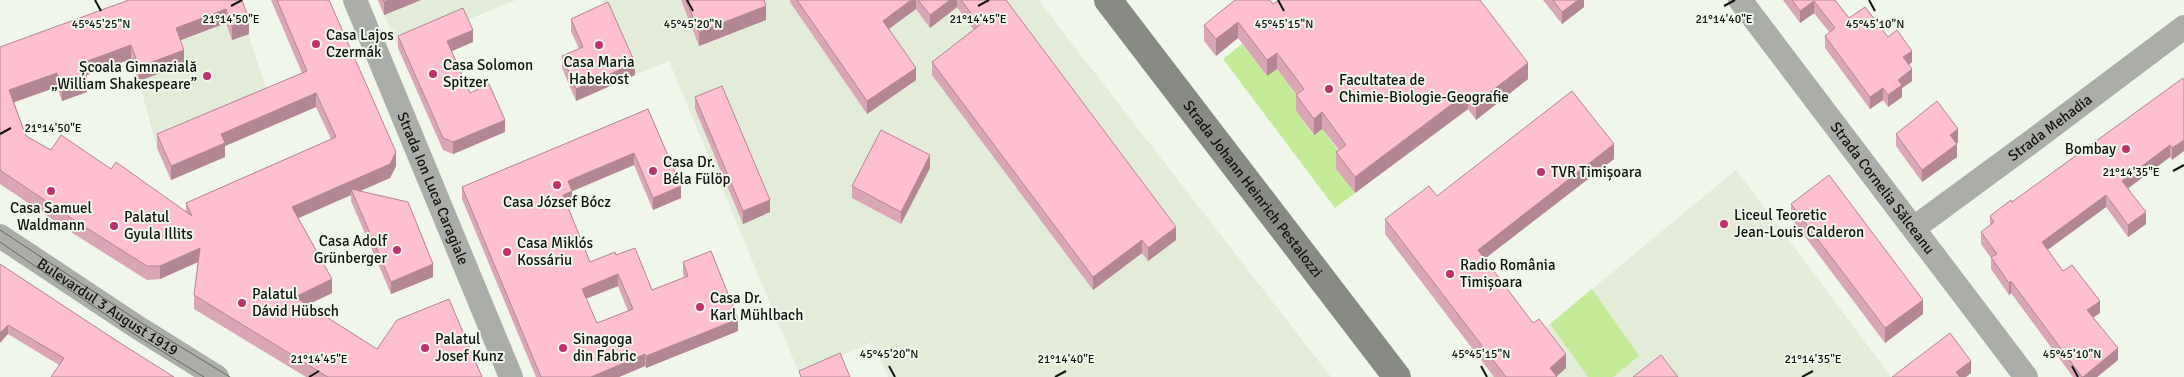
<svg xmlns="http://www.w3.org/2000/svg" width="2184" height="377" viewBox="0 0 2184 377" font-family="Signika,sans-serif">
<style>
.built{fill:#e2ecd9}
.green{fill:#c4eb98}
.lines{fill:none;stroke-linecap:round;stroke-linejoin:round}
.minor{stroke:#abada8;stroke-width:24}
.secondary{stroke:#878b84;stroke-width:28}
.tram{stroke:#63665f;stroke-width:1}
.wall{fill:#daa5b4;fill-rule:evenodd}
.shaded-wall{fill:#b28692}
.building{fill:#fec0d1;stroke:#b28692;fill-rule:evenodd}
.ticks{fill:none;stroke:#11130f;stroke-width:2}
.poi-dot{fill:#bd326b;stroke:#f0f6ea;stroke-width:2}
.labels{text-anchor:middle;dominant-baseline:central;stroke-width:4;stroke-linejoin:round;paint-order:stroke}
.poi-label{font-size:15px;fill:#11130f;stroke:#f0f6ea;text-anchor:start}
.street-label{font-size:15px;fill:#11130f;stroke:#f0f6ea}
.ticks-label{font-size:12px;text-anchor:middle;fill:#11130f;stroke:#f0f6ea;stroke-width:4;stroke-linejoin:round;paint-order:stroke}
</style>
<rect width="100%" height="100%" fill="#f0f6ea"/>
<g class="built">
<path d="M 237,0 L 270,100 L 157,148 L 139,81 L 164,71 L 141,9 Z"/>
<path d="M 378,0 L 516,0 L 398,48 Z"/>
<path d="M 602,0 L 1038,0 L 1331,377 L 888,377 L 873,342 L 799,373 L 669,61 L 635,75 Z"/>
<path d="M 1736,170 L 1891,377 L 1485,377 L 1539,333 Z"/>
</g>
<g class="green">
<path d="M 1242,44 L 1267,76 L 1277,69 L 1304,105 L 1296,111 L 1313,135 L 1322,129 L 1346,161 L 1336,169 L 1355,193 L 1335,208 L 1223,59 Z"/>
<path d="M 1592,289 L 1639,356 L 1613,377 L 1588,377 L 1550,324 Z"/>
</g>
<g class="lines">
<g class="minor">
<path id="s1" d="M 355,0 L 511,377"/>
<path id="s2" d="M 1740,0 L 2026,377"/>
<path id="s3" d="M 1914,228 L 2031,142 L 2184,27"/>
<path id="s4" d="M 0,236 L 137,327 L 217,377"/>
</g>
<path class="secondary" id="s5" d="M 1108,0 L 1397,377"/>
<g class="tram">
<path d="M 0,230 L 140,322 L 230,377"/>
<path d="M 0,242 L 134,334 L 204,377"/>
</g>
</g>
<g class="wall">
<path d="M 242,0 L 249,34 L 232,40 L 226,23 L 180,40 L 184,64 L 139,81 L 131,59 L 86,75 L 87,92 L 62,101 L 57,87 L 14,102 L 26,136 L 51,150 L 111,169 L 186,212 L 186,203 L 331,139 L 316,107 L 225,146 L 225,157 L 171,180 L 157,148 L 157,134 L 302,73 L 271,0 L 329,0 L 396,166 L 390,178 L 360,191 L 433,277 L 391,294 L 351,201 L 351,195 L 298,218 L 332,293 L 307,305 L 377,349 L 482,377 L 306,377 L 194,309 L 194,295 L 198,262 L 160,279 L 147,280 L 74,234 L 0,184 L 0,47 Z"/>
<path d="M 378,0 L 421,0 L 384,15 Z"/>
<path d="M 681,0 L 764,0 L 766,20 L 699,46 Z"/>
<path d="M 790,0 L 1006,0 L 1176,240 L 1148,261 L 1142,253 L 1093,290 L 932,75 L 932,62 L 974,30 L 957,7 L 930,28 L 916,9 L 889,29 L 916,80 L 867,114 L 790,2 Z"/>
<path d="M 1543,0 L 1584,0 L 1584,7 L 1562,24 Z"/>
<path d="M 1783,0 L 1835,0 L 1849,18 L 1888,37 L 1912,62 L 1909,65 L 1912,81 L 1902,88 L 1902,97 L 1888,107 L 1883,100 L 1870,109 L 1825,48 L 1825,36 L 1830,33 L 1814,13 L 1800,23 Z"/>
<path d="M 1273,4 L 1528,79 L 1476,120 L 1468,109 L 1355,193 L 1336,169 L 1336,152 L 1339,150 L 1322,129 L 1314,135 L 1296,111 L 1296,94 L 1277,69 L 1267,76 L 1238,38 L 1216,56 L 1204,41 L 1204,25 Z"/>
<path d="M 571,19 L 635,75 L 576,101 L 562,68 L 562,56 L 579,49 L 571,31 Z"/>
<path d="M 398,36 L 473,42 L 452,51 L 470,93 L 505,132 L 453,154 L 443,150 L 398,48 Z"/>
<path d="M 2183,78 L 2172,160 L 2170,157 L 2128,188 L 2146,224 L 2128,237 L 2106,207 L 2047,250 L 2063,271 L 2100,313 L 2093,317 L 2118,360 L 2097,377 L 2073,377 L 2011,293 L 2009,295 L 1991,269 L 1991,258 L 1981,244 L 1981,232 L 1990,225 L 1990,216 L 2012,202 Z"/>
<path d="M 695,97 L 770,212 L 743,224 L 695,109 Z"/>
<path d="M 648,109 L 681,198 L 653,210 L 634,165 L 571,191 L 572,203 L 567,205 L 590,262 L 616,255 L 652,290 L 684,277 L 683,274 L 683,262 L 738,331 L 646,368 L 645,366 L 619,377 L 536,377 L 462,199 L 462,187 ZM 618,286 L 628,311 L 597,323 L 586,299 Z"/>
<path d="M 1896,134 L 1958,142 L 1956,143 L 1957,157 L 1922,182 L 1896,146 Z"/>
<path d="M 1614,159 L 1484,259 L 1566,368 L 1556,376 L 1557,377 L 1494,377 L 1385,234 L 1385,219 L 1437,196 Z"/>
<path d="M 930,168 L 901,224 L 852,198 L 852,186 Z"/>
<path d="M 1791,204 L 1923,314 L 1885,343 L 1791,218 Z"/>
<path d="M 0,264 L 117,341 L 59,365 L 8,334 Z"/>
</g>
<g class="shaded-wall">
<path d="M 390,0 L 421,0 L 384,15 L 384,2 Z"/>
<path d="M 911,0 L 916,0 L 916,9 L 883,33 L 883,21 Z"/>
<path d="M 950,0 L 957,0 L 957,7 L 930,28 L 930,15 Z"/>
<path d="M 1578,0 L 1584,0 L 1584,7 L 1562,24 L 1562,12 Z"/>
<path d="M 1814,1 L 1814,13 L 1800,23 L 1800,11 Z"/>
<path d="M 766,6 L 766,20 L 699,46 L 699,32 Z"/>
<path d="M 226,9 L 226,23 L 176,42 L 176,28 Z"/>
<path d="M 249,20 L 249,34 L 232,40 L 232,26 Z"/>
<path d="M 1238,22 L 1238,38 L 1216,56 L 1216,39 Z"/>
<path d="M 473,30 L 473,42 L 447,53 L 447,41 Z"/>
<path d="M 131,45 L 131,59 L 82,77 L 82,63 Z"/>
<path d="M 184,50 L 184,64 L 139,81 L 139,67 Z"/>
<path d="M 1912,51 L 1912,62 L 1903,69 L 1903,57 Z"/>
<path d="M 1277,53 L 1277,69 L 1267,76 L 1267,60 Z"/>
<path d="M 635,63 L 635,75 L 576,101 L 576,89 Z"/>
<path d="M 1528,63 L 1528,79 L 1476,120 L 1476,103 Z"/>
<path d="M 916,68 L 916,80 L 867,114 L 867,101 Z"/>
<path d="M 1912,69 L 1912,81 L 1902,88 L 1902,97 L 1888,107 L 1888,95 L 1898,80 Z"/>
<path d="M 57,73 L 57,87 L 9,104 L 9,90 Z"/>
<path d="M 87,78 L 87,92 L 62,101 L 62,87 Z"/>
<path d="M 1883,88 L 1883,100 L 1870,109 L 1870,97 Z"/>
<path d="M 1468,92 L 1468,109 L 1355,193 L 1355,177 Z"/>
<path d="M 316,93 L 316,107 L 225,146 L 225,157 L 171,180 L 171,166 L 221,134 Z"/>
<path d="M 1322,112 L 1322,129 L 1314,135 L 1314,119 Z"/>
<path d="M 505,120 L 505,132 L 453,154 L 453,142 Z"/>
<path d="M 1958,129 L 1958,142 L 1950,148 L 1950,135 Z"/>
<path d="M 2184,140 L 2184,151 L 2172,160 L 2172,148 Z"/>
<path d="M 1614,144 L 1614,159 L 1478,264 L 1478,250 Z"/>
<path d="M 1957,144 L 1957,157 L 1922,182 L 1922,170 Z"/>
<path d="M 2170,145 L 2170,157 L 2122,193 L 2122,181 Z"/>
<path d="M 396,152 L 396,166 L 390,178 L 353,194 L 351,189 L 351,195 L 292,221 L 292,207 Z"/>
<path d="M 634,153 L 634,165 L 568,193 L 568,181 Z"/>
<path d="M 930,155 L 930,168 L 901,224 L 901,212 Z"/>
<path d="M 681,186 L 681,198 L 653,210 L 653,198 Z"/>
<path d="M 572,191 L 572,203 L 563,207 L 563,195 Z"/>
<path d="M 2106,195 L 2106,207 L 2042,254 L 2042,242 Z"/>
<path d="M 770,200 L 770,212 L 743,224 L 743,211 Z"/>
<path d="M 2146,212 L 2146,224 L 2128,237 L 2128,225 Z"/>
<path d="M 1176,227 L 1176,240 L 1148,261 L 1148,248 Z"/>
<path d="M 1142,240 L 1142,253 L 1093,290 L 1093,277 Z"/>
<path d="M 200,248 L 200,261 L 160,279 L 160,266 Z"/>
<path d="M 433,264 L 433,277 L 391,294 L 391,282 Z"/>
<path d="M 618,274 L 618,286 L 582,300 L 582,289 Z"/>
<path d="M 332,279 L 332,293 L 295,311 L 295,297 Z"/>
<path d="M 2011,281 L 2011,293 L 2009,295 L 2009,283 Z"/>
<path d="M 1923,300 L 1923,314 L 1885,343 L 1885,328 Z"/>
<path d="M 2100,301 L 2100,313 L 2087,322 L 2087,310 Z"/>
<path d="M 738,319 L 738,331 L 646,368 L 646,356 Z"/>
<path d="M 8,325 L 8,334 L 0,343 L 0,333 Z"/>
<path d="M 2118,348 L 2118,360 L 2097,377 L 2083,377 Z"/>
<path d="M 645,354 L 645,366 L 619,377 L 591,377 Z"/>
<path d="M 1566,354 L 1566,368 L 1556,377 L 1550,368 Z"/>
<path d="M 1971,361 L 1971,373 L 1966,377 L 1956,377 L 1956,372 Z"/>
</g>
<g class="building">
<path d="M 129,0 L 242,0 L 249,20 L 232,26 L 226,9 L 176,28 L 184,50 L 139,67 L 131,45 L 82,63 L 87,78 L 62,87 L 57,73 L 9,90 L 26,136 L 51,150 L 61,135 L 111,169 L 116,162 L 192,216 L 186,203 L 336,137 L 316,93 L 221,134 L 225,143 L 171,166 L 157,134 L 307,71 L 277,0 L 329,0 L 396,152 L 390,164 L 292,207 L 332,279 L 295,297 L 377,349 L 397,320 L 449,299 L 482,377 L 328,377 L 194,295 L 200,248 L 160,266 L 147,266 L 74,220 L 0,170 L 0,47 Z"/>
<path d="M 383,0 L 390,0 L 384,2 Z"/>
<path d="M 686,0 L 764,0 L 766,6 L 699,32 Z"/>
<path d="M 797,0 L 911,0 L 883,21 L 916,68 L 867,101 Z"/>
<path d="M 918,0 L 950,0 L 930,15 Z"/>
<path d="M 961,0 L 1006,0 L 1176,227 L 1148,248 L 1142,240 L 1093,277 L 932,62 L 980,25 Z"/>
<path d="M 1235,0 L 1270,0 L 1273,4 L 1279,0 L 1480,0 L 1528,63 L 1476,103 L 1468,92 L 1355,177 L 1336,152 L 1346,145 L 1322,112 L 1314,119 L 1296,95 L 1304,89 L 1277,53 L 1267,60 L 1238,22 L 1216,39 L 1204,25 Z"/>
<path d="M 1553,0 L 1578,0 L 1562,12 Z"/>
<path d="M 1792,0 L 1835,0 L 1849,18 L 1865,7 L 1888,37 L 1897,30 L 1912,51 L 1903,57 L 1912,69 L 1898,80 L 1902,85 L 1888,95 L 1883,88 L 1870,97 L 1825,36 L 1835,28 L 1814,1 L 1800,11 Z"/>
<path d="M 608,2 L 635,63 L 576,89 L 562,56 L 583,47 L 571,19 Z"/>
<path d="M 463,8 L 473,30 L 447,41 L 470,93 L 489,84 L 505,120 L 453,142 L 443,138 L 398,36 Z"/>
<path d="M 2183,78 L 2184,80 L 2184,140 L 2172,148 L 2170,145 L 2122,181 L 2146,212 L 2128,225 L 2106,195 L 2042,242 L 2063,271 L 2072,265 L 2100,301 L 2087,310 L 2118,348 L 2083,377 L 2082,377 L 2011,281 L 2009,283 L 1991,257 L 1997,254 L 1981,232 L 1994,222 L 1990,216 L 2011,200 L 2012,202 Z"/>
<path d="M 722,86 L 770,200 L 743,211 L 695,97 Z"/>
<path d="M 1572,91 L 1614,144 L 1478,250 L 1533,323 L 1539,319 L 1566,354 L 1550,368 L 1557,377 L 1506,377 L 1385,219 L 1429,186 L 1437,196 Z"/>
<path d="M 1937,101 L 1958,129 L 1950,135 L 1957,144 L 1922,170 L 1896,134 Z"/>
<path d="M 648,109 L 681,186 L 653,198 L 634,153 L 568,181 L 572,191 L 563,195 L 590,262 L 615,252 L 616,255 L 635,248 L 652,290 L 688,276 L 683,262 L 711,251 L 738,319 L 646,356 L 645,354 L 591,377 L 541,377 L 462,187 ZM 618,274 L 633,309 L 597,323 L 582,289 Z"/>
<path d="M 881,130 L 930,155 L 901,212 L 852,186 Z"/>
<path d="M 1829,175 L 1923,300 L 1885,328 L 1791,204 Z"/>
<path d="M 351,189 L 408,202 L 433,264 L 391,282 Z"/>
<path d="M 0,264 L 117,341 L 174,377 L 51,377 L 64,358 L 8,325 L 0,333 Z"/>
<path d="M 1950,333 L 1971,361 L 1956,372 L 1960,377 L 1892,377 Z"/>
<path d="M 840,353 L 850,377 L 801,377 L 799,371 Z"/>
<path d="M 1661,355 L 1678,377 L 1633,377 Z"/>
</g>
<path class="ticks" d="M 95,0 L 101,11M 687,0 L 693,11M 1278,0 L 1284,11M 1869,0 L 1875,11M 231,6 L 242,0M 978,6 L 989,0M 1724,6 L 1735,0M 0,134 L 11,128M 2173,171 L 2184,165M 889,366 L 895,377M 1481,366 L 1487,377M 2072,366 L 2078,377M 309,377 L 319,371M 1055,377 L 1066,371M 1802,377 L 1813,371"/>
<g class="poi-dot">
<circle cx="316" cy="44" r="5"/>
<circle cx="599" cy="45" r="5"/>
<circle cx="433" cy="74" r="5"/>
<circle cx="207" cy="76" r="5"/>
<circle cx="1329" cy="89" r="5"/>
<circle cx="2126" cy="149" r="5"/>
<circle cx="653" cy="171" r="5"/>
<circle cx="1541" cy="172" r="5"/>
<circle cx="557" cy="185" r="5"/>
<circle cx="51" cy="191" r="5"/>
<circle cx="1724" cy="224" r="5"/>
<circle cx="114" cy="226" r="5"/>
<circle cx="397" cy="250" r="5"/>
<circle cx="507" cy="252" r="5"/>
<circle cx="1450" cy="274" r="5"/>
<circle cx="242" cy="303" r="5"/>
<circle cx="700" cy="307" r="5"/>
<circle cx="425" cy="348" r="5"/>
<circle cx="563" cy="348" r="5"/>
</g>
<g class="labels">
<g class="poi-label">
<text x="326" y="35">Casa Lajos<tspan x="326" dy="17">Czermák</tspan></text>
<text x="599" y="62" text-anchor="middle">Casa Maria<tspan x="599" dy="17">Habekost</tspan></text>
<text x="443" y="65">Casa Solomon<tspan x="443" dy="17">Spitzer</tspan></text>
<text x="197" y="67" text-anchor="end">Școala Gimnazială<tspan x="197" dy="17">„William Shakespeare”</tspan></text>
<text x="1339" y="80">Facultatea de<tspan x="1339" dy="17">Chimie-Biologie-Geografie</tspan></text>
<text x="2116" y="149" text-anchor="end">Bombay</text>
<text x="663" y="162">Casa Dr.<tspan x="663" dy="17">Béla Fülöp</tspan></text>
<text x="1551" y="172">TVR Timișoara</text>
<text x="557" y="202" text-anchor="middle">Casa József Bócz</text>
<text x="51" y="208" text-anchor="middle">Casa Samuel<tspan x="51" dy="17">Waldmann</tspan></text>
<text x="1734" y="215">Liceul Teoretic<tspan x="1734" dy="17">Jean-Louis Calderon</tspan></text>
<text x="124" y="217">Palatul<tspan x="124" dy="17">Gyula Illits</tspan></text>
<text x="387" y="241" text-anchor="end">Casa Adolf<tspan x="387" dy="17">Grünberger</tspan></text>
<text x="517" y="243">Casa Miklós<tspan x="517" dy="17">Kossáriu</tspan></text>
<text x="1460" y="265">Radio România<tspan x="1460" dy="17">Timișoara</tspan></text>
<text x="252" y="294">Palatul<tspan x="252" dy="17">Dávid Hübsch</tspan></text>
<text x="710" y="298">Casa Dr.<tspan x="710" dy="17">Karl Mühlbach</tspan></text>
<text x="435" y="339">Palatul<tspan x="435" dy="17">Josef Kunz</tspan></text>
<text x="573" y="339">Sinagoga<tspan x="573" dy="17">din Fabric</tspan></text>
</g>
<g class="street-label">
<text stroke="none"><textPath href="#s3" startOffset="169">Strada Mehadia</textPath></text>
<text stroke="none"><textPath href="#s2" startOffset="236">Strada Cornelia Sălceanu</textPath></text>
<text stroke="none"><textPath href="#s1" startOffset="204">Strada Ion Luca Caragiale</textPath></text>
<text stroke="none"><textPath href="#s5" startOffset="238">Strada Johann Heinrich Pestalozzi</textPath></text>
<text stroke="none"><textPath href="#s4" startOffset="129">Bulevardul 3 August 1919</textPath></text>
</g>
</g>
<g class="ticks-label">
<text x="978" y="23">21°14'45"E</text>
<text x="1724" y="23">21°14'40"E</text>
<text x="231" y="23">21°14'50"E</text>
<text x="101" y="28">45°45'25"N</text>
<text x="693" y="28">45°45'20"N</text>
<text x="1284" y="28">45°45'15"N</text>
<text x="1875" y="28">45°45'10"N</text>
<text x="53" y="132">21°14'50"E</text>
<text x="2131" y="176">21°14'35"E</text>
<text x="889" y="358">45°45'20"N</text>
<text x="1481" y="358">45°45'15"N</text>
<text x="2072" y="358">45°45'10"N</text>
<text x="319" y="363">21°14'45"E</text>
<text x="1066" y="363">21°14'40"E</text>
<text x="1813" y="363">21°14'35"E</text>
</g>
</svg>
